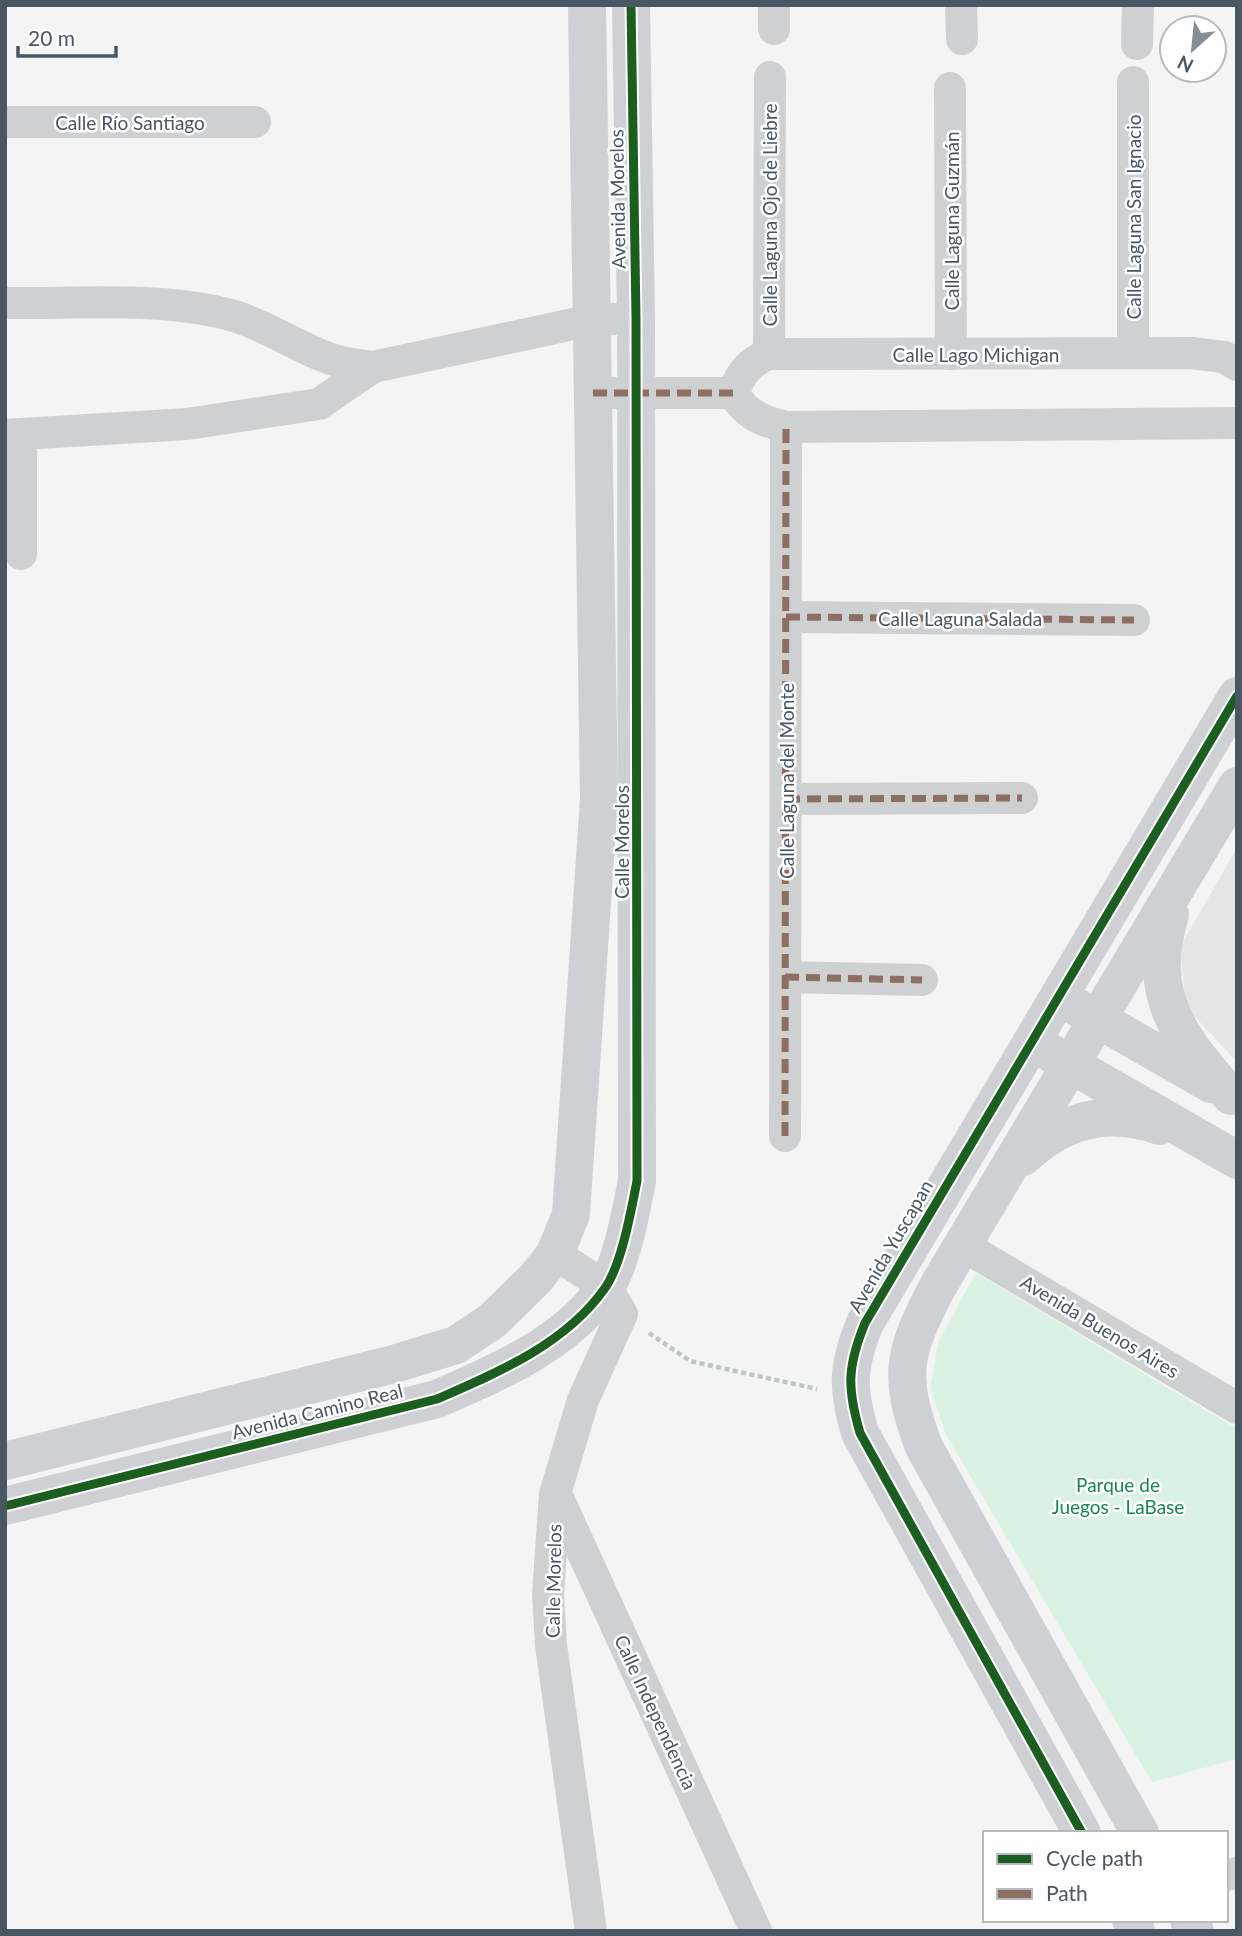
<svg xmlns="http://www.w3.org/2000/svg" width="1242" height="1936" viewBox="0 0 1242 1936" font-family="Lato,sans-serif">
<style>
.education{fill:#e6e5e6}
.green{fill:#d9f2e3}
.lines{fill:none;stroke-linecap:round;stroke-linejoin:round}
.path{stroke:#bcc7c4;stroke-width:4.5;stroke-dasharray:5 3.5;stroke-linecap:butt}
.street{stroke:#ced0d2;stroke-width:32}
.secondary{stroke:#ced0d4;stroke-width:38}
.quiet{stroke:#8d6e63;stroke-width:7;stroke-dasharray:14 7;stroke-linecap:butt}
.cycleway-casing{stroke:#fff;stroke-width:13}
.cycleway{stroke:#1b5e20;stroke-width:9}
.labels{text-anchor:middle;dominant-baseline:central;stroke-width:5;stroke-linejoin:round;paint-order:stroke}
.street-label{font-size:19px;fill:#4a5661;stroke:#fff}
.park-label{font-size:19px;fill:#17864f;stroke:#fff}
</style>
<rect width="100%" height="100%" fill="#f4f4f4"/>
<path class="education" d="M 1237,848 L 1237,1062 L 1186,1007 L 1180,947 Z"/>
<path class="green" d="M 976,1273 L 1237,1429 L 1237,1759 L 1152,1782 L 946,1435 L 930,1388 L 939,1340 Z"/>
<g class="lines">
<path class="path" d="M 649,1333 L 690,1361 L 817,1389"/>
<g class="street">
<path d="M 774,5 L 774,29"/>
<path d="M 961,5 L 962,39"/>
<path d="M 1137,44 L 1138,5"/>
<path d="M 950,88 L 951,354"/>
<path d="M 5,122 L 255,122"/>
<path d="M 5,303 C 77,304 164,296 234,316 C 268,326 298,348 331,359 C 345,364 360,365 373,367"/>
<path d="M 1133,353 L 1133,82"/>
<path d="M 769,354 L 770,77"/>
<path d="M 593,393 L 733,393"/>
<path d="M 733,393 C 741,373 749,362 769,354 L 1191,353 L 1224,357 L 1237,365"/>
<path d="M 733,393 C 747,415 761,421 786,427 L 1237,423"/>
<path d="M 5,435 L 187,424 L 319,404 L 373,367 L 592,320 L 636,318"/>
<path d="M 21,554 L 21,435"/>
<path d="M 786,617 L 1134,620"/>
<path d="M 786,799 L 1022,798"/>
<path d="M 785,977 L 922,980"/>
<path d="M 785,1136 L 786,427"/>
<path d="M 962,1245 L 1237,1408"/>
<path d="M 555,1254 L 606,1287 L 622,1314 L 583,1400 L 555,1494 L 548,1594 L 551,1645 L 591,1931"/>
<path d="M 557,1496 L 756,1931"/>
<path d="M 1226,1875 L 1237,1873"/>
</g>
<g class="secondary">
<path d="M 1170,915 C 1145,995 1180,1039 1231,1096"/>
<path d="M 1075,1006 L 1211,1084"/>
<path d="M 1049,1052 L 1237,1160"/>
<path d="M 1023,1157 C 1064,1119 1107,1108 1160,1126"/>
<path d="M 5,1461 L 394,1364 L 456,1345 L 492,1321 L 536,1278 L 555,1254 L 571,1214 L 599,799 L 587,5"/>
<path d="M 5,1506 L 437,1399 C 497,1373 566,1344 605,1288 C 622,1264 631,1210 637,1181 L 636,318 L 631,5"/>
<path d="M 1082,1833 L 860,1433 C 847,1388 847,1367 865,1323 L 1237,696"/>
<path d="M 1140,1833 L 924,1447 C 897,1375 903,1353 938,1286 L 1237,786"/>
<path d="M 1131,1920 L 1136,1931"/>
<path d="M 1189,1920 L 1195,1931"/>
</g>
<g class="quiet">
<path d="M 593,393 L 733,393"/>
<path d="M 786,617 L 1134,620"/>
<path d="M 786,799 L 1022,798"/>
<path d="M 785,977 L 922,980"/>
<path d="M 785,1136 L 786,427"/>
</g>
<g class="cycleway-casing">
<g id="cycleway">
<path d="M 5,1506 L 437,1399 C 497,1373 566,1344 605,1288 C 622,1264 631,1210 637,1181 L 636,318 L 631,5"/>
<path d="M 1082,1833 L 860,1433 C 847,1388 847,1367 865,1323 L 1237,696"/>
</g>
</g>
<use href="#cycleway" class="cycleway"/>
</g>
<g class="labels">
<g class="street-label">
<text x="130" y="122">Calle Río Santiago</text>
<text transform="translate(617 199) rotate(-91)">Avenida Morelos</text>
<text transform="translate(769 215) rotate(-90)">Calle Laguna Ojo de Liebre</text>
<text transform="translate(1133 217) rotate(-90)">Calle Laguna San Ignacio</text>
<text transform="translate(951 221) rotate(-90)">Calle Laguna Guzmán</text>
<text x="976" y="354">Calle Lago Michigan</text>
<text x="960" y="618">Calle Laguna Salada</text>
<text transform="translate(786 781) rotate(-90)">Calle Laguna del Monte</text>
<text transform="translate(621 842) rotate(-90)">Calle Morelos</text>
<text transform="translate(890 1246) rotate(-60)">Avenida Yuscapan</text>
<text transform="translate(1100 1326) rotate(31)">Avenida Buenos Aires</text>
<text transform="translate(317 1411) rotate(-14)">Avenida Camino Real</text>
<text transform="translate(553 1581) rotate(-89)">Calle Morelos</text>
<text transform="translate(656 1712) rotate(65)">Calle Independencia</text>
</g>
<g class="park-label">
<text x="1118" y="1484">Parque de<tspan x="1118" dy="22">Juegos - LaBase</tspan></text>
</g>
</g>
<rect width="1242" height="1936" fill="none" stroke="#4a5661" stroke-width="14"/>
<rect x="983" y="1831" width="245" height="91" fill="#ffffff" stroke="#b7bbc0" stroke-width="2"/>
<rect x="997" y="1854" width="35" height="10" fill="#1b5e20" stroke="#b7bbc0" stroke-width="2"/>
<text x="1046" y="1866" font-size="21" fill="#4a5661">Cycle path</text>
<rect x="997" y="1889" width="35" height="10" fill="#8d6e63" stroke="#b7bbc0" stroke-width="2"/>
<text x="1046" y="1901" font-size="21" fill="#4a5661">Path</text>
<g transform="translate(1193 49) rotate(207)"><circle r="33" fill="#ffffff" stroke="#b7bbc0" stroke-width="2"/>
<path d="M0-5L12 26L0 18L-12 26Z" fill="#868d94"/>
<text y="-10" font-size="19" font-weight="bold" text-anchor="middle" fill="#4a5661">N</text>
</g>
<path d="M18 46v10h98v-10" fill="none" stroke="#4a5661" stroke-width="3.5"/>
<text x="28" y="46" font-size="21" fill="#4a5661" stroke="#ffffff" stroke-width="5" paint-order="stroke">20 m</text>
</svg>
